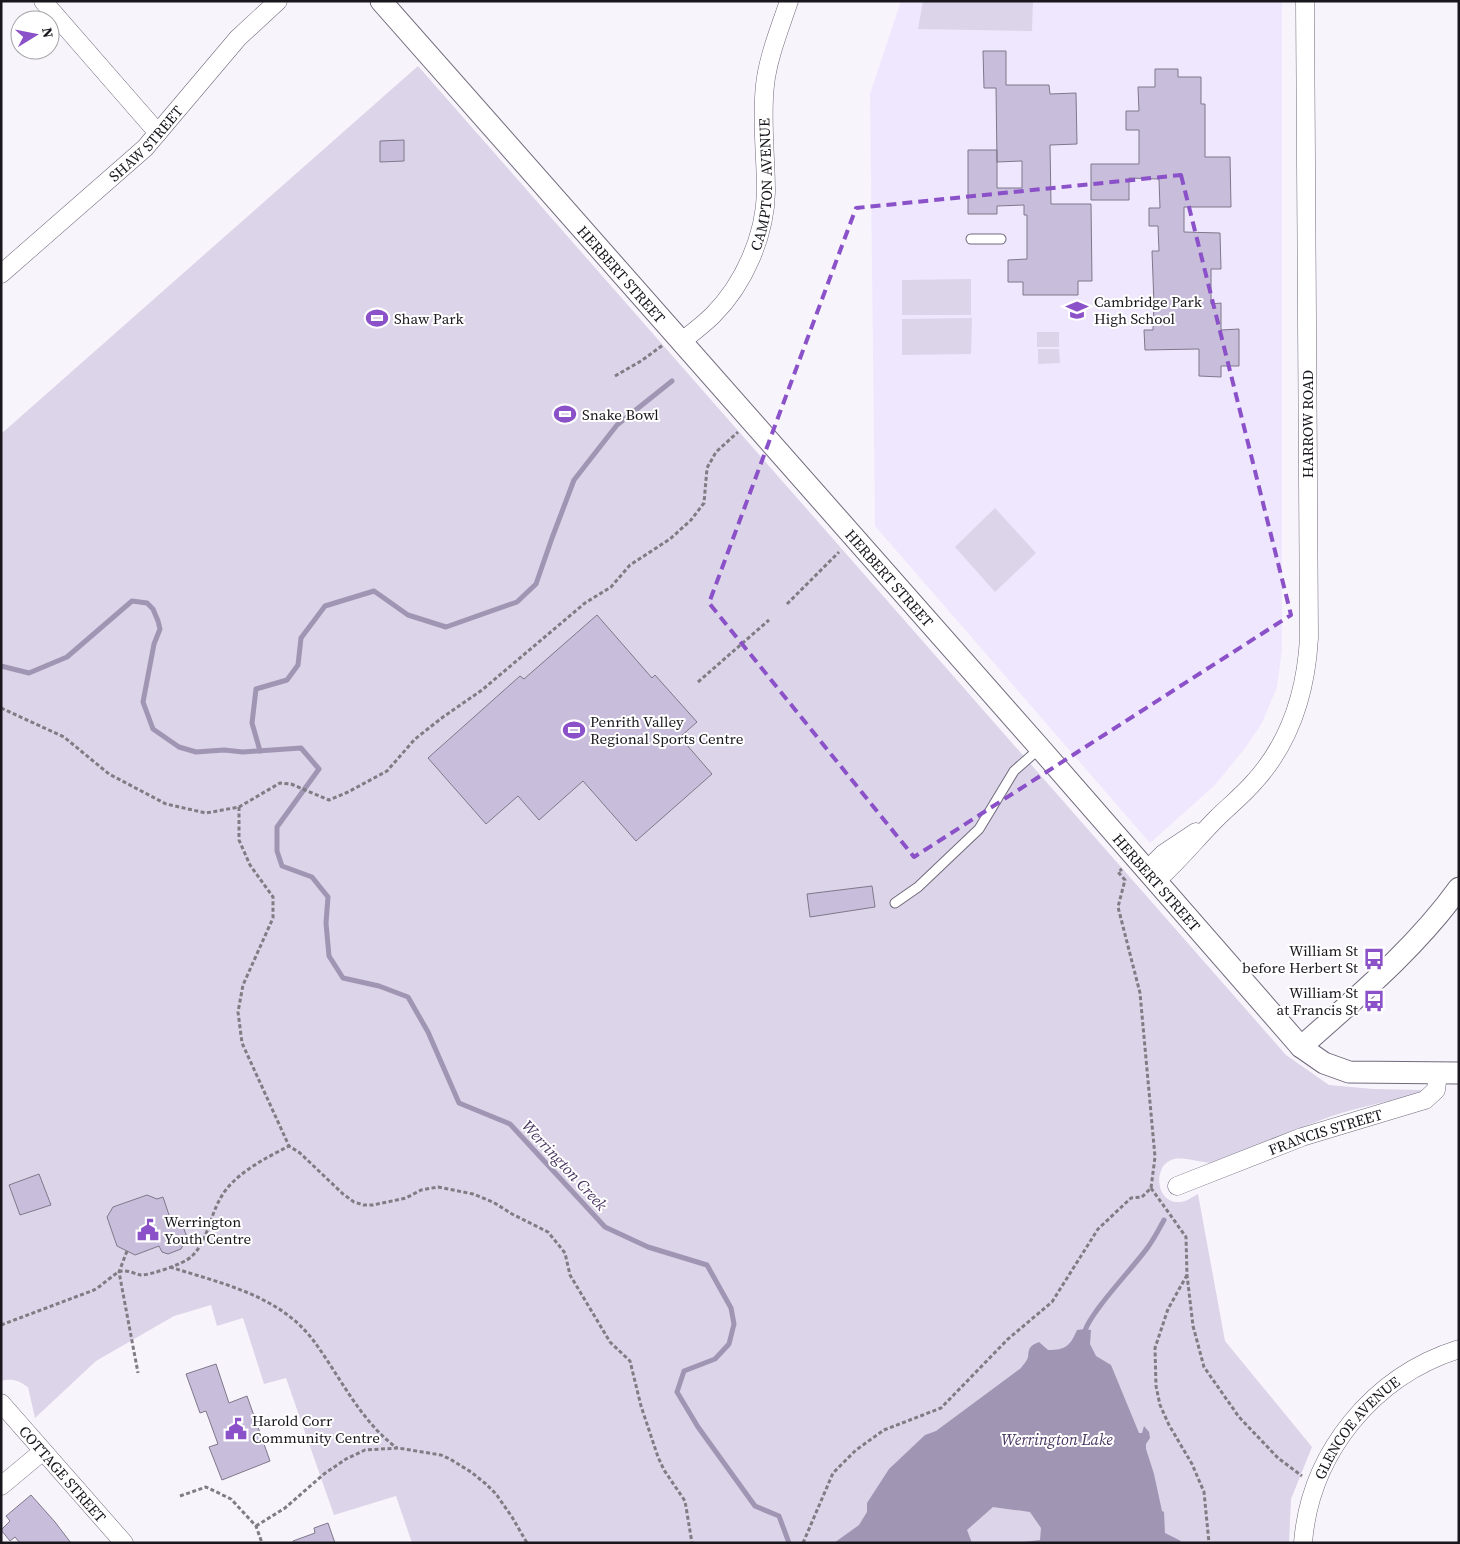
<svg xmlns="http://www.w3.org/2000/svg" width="1460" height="1544" viewBox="0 0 1460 1544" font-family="'Source Serif 4',serif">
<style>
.built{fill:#efe7fd}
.green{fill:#dcd4e8}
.water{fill:#a195b4}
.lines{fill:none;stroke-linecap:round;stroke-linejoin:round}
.stream{stroke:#a195b4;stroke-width:5}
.building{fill:#c9bddc;stroke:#7f788a}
.service-casing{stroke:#716a7c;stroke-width:11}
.minor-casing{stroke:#716a7c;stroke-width:19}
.tertiary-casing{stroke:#716a7c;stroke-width:23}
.path{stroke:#7f7c84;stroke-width:3;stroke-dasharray:4 2.5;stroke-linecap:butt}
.service{stroke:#fff;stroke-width:9}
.minor{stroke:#fff;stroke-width:18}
.tertiary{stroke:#fff;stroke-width:21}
.marked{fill:none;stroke:#8b51c8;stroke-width:4;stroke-dasharray:10 6;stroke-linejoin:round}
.labels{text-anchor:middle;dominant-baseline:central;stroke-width:4;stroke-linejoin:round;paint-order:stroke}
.street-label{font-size:15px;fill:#19161d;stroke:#fff}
.poi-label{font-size:15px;fill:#19161d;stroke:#fff;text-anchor:start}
.water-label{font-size:16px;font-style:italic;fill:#4a3662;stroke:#fff}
</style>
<rect width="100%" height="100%" fill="#f7f4fc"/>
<path class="built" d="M 901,1 L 1282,1 L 1282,650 L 1277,687 L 1262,723 L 1246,747 L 1215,785 L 1150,843 L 875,526 L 870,94 Z"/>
<g class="green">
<path d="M 923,1 L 1033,1 L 1032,31 L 918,29 Z"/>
<path d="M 418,66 L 1286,1055 L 1329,1085 L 1373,1089 L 1423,1090 L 1422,1093 C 1392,1101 1362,1106 1332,1116 C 1292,1130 1253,1148 1213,1163 C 1201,1163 1187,1157 1174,1159 C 1152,1164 1155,1204 1180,1202 C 1186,1202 1192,1197 1198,1194 L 1225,1341 L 1312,1447 L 1291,1499 L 1289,1543 L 412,1543 L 396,1496 L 334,1515 L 286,1378 L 264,1384 L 243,1318 L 217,1326 L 211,1305 L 174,1316 L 96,1361 L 35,1418 L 28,1387 C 18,1380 12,1378 1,1381 L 1,434 Z"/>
<path d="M 971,279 L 971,315 L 902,315 L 902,280 Z"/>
<path d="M 972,318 L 971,354 L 902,355 L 902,319 Z"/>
<rect x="1037" y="332" width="22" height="15"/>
<path d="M 1038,349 L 1059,349 L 1060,363 L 1038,364 Z"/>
<path d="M 995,508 L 1036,553 L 995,592 L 955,547 Z"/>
</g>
<path class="water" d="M 1085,1329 L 1091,1330 L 1090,1344 L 1096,1356 L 1111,1365 L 1139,1433 L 1142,1433 L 1144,1426 L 1149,1432 L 1150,1438 L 1146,1444 L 1146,1449 L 1154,1474 L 1162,1511 L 1164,1512 L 1165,1533 L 1181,1541 L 1179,1543 L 1016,1543 L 1040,1540 L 1041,1528 L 1030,1512 L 993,1507 L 967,1530 L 972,1543 L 834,1543 L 859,1525 L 867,1512 L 867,1503 L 889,1469 L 925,1435 L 936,1431 L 1021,1368 C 1023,1365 1027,1361 1028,1357 C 1029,1348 1029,1346 1039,1342 L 1048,1350 C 1066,1350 1070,1346 1077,1330 Z"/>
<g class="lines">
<g class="stream">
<path d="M 1,666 L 29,673 L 67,657 L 132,601 L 147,603 L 153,609 L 158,621 L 160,629 L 154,644 L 143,702 L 153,729 L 179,747 L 196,752 L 224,750 L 243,752 L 301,748 L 319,769 L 277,827 L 277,851 L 282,866 L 312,877 L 328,897 L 326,923 L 329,956 L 343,978 L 379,986 L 408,997 L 428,1032 L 459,1103 L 510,1124 L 605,1227 L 648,1247 L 707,1265 L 731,1308 L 734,1324 L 729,1344 L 715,1359 L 684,1371 L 677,1392 L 698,1427 L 755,1506 L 779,1516 L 789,1543"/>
<path d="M 260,751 L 252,723 L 256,689 L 287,680 L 298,665 L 301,638 L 325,606 L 374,591 L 408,615 L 446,627 L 517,602 L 536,584 L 552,538 L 574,480 L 617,425 L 672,381"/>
<path d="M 1084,1334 C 1088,1314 1134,1267 1148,1247 C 1154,1239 1159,1229 1164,1220"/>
</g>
</g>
<g class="building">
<path d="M 983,51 L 1006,51 L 1006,85 L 1049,85 L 1050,94 L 1076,93 L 1077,144 L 1050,145 L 1051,204 L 1091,204 L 1092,281 L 1078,281 L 1078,295 L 1023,295 L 1023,282 L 1008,282 L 1008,260 L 1027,259 L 1027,215 L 1024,215 L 1024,205 L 997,206 L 997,214 L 968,214 L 968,150 L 997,150 L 997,188 L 1022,188 L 1022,161 L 997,162 L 996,88 L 984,88 Z"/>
<path d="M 1155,69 L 1178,69 L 1178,77 L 1201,77 L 1201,104 L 1205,104 L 1205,157 L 1230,157 L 1231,207 L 1184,207 L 1184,232 L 1220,233 L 1221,269 L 1211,269 L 1211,304 L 1221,303 L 1221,330 L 1239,329 L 1239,366 L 1221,366 L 1221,377 L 1199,376 L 1199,349 L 1145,350 L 1144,330 L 1153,330 L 1154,304 L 1152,251 L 1159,251 L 1158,226 L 1149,226 L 1149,208 L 1160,208 L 1159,179 L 1129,178 L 1129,200 L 1091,200 L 1091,164 L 1139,164 L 1139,130 L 1126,130 L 1126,111 L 1139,111 L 1138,87 L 1155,87 Z"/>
<path d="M 404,140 L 404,161 L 380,162 L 380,141 Z"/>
<path d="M 597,615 L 652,678 L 655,675 L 697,722 L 680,737 L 712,774 L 636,841 L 583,781 L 539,820 L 518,796 L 486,824 L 428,758 L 520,676 L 524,679 Z"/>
<path d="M 872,886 L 875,907 L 810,917 L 807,894 Z"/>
<path d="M 39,1174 L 51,1205 L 20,1215 L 9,1185 Z"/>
<path d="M 147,1195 L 157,1199 L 163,1197 L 170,1218 L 182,1224 L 187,1237 L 181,1249 L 168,1254 L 162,1252 L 159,1246 L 135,1255 L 117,1246 L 107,1217 L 113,1207 Z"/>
<path d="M 216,1364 L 229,1403 L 247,1396 L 270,1461 L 222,1480 L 209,1447 L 218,1444 L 206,1411 L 200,1413 L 186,1374 Z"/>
<path d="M 31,1495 L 55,1522 L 71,1543 L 20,1543 L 15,1537 L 10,1541 L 1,1530 L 10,1521 L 6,1516 Z"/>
<path d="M 328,1523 L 335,1543 L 293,1543 L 293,1541 L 315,1533 L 314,1528 Z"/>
</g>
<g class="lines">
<g class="service-casing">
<g id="service">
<path d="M 971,239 L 1001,239"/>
<path d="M 895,903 L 918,887 L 979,829 L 1014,771 L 1040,748"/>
</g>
</g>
<g class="minor-casing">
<g id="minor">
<path d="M 43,1 L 158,133"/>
<path id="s1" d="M 1,274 L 145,148 L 238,38 L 278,1"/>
<path id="s2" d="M 681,342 C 692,333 703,325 713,315 C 744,284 765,236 766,192 C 766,157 761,120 765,85 C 768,57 780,28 789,1"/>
<path d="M 1147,870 L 1163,854 L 1196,832"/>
<path d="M 1156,881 C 1178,862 1196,839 1217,818 C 1229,806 1243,795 1255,781 C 1291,741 1306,691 1309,638 L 1305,1"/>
<path id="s3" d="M 1177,1186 L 1302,1137 L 1425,1100 L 1436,1090 L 1438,1073"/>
<path id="s4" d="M 1,1403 L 124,1543"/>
<path d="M 1,1486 L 43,1451"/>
<path id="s5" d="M 1303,1543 C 1310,1453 1373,1376 1459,1349"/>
</g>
</g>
<g class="tertiary-casing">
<g id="tertiary">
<path id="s6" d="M 381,1 L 1040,748 L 1301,1047 L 1324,1063 L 1349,1072 L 1459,1073"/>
<path d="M 1301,1047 C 1357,997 1415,949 1459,888"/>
</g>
</g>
<g class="path">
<path d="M 615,376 L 641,361 L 663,345"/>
<path d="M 787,604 L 839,552"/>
<path d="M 698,682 L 769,620"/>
<path d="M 1,708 L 64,737 L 109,774 L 166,804 L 206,813 L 239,807 L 280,783 L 291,784 L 329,800 L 348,792 L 387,771 L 415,739 L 443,717 L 482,690 L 585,603 L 611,587 L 630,565 L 670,539 L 691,520 L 704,503 L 707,468 L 716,452 L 738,432"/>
<path d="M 239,807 L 239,840 L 250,865 L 273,897 L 273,918 L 243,985 L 238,1012 L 242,1043 L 289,1146 L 300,1153 L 343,1194 L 354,1202 L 364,1205 L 373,1205 L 406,1198 L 421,1190 L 438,1187 L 473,1194 L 493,1202 L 512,1214 L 548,1232 L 565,1253 L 570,1275 L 610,1342 L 630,1361 L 641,1406 L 658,1457 L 664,1470 L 685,1501 L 692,1543"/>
<path d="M 1151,1188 L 1186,1237 L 1187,1275 L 1193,1326 L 1204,1367 L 1239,1417 L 1278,1458 L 1302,1476"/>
<path d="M 127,1251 L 119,1272 L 138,1373"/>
<path d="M 170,1267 C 220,1283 279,1295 313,1340 C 340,1376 360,1421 397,1448"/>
<path d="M 1187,1275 L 1168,1309 L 1155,1348 L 1156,1386 L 1160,1405 L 1169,1425 L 1192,1464 L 1204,1492 L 1209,1543"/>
<path d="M 1,1325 L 94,1290 C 102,1286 115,1272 122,1271 C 128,1270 135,1274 141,1275 C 151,1275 183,1264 191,1257 C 207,1243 210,1216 220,1199 C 233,1174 266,1158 289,1146"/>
<path d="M 180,1496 L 206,1487 L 231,1499 L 256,1526 L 262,1543"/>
<path d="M 256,1526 L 285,1508 L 324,1474 L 346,1459 L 365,1450 L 398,1448 L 441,1455 L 450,1459 L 471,1472 L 486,1484 L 496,1494 L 512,1517 L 527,1543"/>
<path d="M 803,1543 L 833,1473 L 856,1450 L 884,1430 L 941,1408 L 1008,1339 L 1052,1302 L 1098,1229 L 1131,1198 L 1142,1197 L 1151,1188 L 1155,1157 L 1140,993 L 1118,907 L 1125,880 L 1118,872 L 1122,869"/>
</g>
<use href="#service" class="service"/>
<use href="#minor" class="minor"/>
<use href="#tertiary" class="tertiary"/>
</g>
<path class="marked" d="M 1181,175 L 1291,615 L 914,857 L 709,603 L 856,208 Z"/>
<defs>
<g id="school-bare" transform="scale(1.725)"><path d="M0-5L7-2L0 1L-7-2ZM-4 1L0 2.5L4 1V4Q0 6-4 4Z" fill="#8b51c8" stroke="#fff" stroke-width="2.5" paint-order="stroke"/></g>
<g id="stadium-bare" transform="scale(1.725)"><path d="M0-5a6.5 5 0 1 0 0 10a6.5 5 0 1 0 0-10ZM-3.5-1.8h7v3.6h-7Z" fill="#8b51c8" stroke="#fff" stroke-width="2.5" paint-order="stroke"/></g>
<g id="bus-bare" transform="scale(1.725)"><path d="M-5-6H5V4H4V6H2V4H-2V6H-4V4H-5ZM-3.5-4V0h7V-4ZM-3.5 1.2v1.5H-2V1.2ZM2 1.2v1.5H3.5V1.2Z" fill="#8b51c8" stroke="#fff" stroke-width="2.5" paint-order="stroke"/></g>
<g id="civic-bare" transform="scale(1.725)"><path d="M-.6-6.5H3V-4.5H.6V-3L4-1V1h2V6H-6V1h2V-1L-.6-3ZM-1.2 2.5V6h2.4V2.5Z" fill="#8b51c8" stroke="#fff" stroke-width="2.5" paint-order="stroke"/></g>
</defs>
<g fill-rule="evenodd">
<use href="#school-bare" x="1077" y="310"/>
<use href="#stadium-bare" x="377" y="318"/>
<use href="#stadium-bare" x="565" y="414"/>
<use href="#stadium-bare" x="574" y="730"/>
<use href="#bus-bare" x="1374" y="959"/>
<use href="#bus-bare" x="1374" y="1001"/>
<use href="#civic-bare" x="148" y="1230"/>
<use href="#civic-bare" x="236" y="1429"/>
</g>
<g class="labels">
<g class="street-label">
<text stroke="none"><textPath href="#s1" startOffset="195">SHAW STREET</textPath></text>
<text stroke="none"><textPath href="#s2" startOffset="186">CAMPTON AVENUE</textPath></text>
<text stroke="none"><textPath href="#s6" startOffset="364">HERBERT STREET</textPath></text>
<text transform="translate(1307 424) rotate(-90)">HARROW ROAD</text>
<text stroke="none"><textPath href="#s6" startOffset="769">HERBERT STREET</textPath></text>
<text stroke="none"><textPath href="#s6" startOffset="1174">HERBERT STREET</textPath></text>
<text stroke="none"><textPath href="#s3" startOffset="158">FRANCIS STREET</textPath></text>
<text stroke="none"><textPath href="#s5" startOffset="131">GLENCOE AVENUE</textPath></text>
<text stroke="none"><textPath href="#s4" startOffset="94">COTTAGE STREET</textPath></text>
</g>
<g class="poi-label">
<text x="1094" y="301">Cambridge Park<tspan x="1094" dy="17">High School</tspan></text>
<text x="394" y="318">Shaw Park</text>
<text x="582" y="414">Snake Bowl</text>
<text x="590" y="721">Penrith Valley<tspan x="590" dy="17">Regional Sports Centre</tspan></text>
<text x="1358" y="950" text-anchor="end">William St<tspan x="1358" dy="17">before Herbert St</tspan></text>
<text x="1358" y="992" text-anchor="end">William St<tspan x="1358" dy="17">at Francis St</tspan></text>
<text x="164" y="1221">Werrington<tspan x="164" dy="17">Youth Centre</tspan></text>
<text x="252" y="1420">Harold Corr<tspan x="252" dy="17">Community Centre</tspan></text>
</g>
<g class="water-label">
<text transform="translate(565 1165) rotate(47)">Werrington Creek</text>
<text x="1057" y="1439">Werrington Lake</text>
</g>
</g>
<rect width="1460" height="1544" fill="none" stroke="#19161d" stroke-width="5"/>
<g transform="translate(35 35) rotate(80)"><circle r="24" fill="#ffffff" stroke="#a3a2a5"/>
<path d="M0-4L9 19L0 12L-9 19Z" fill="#8b51c8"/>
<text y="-8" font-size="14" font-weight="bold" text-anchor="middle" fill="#19161d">N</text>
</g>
</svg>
